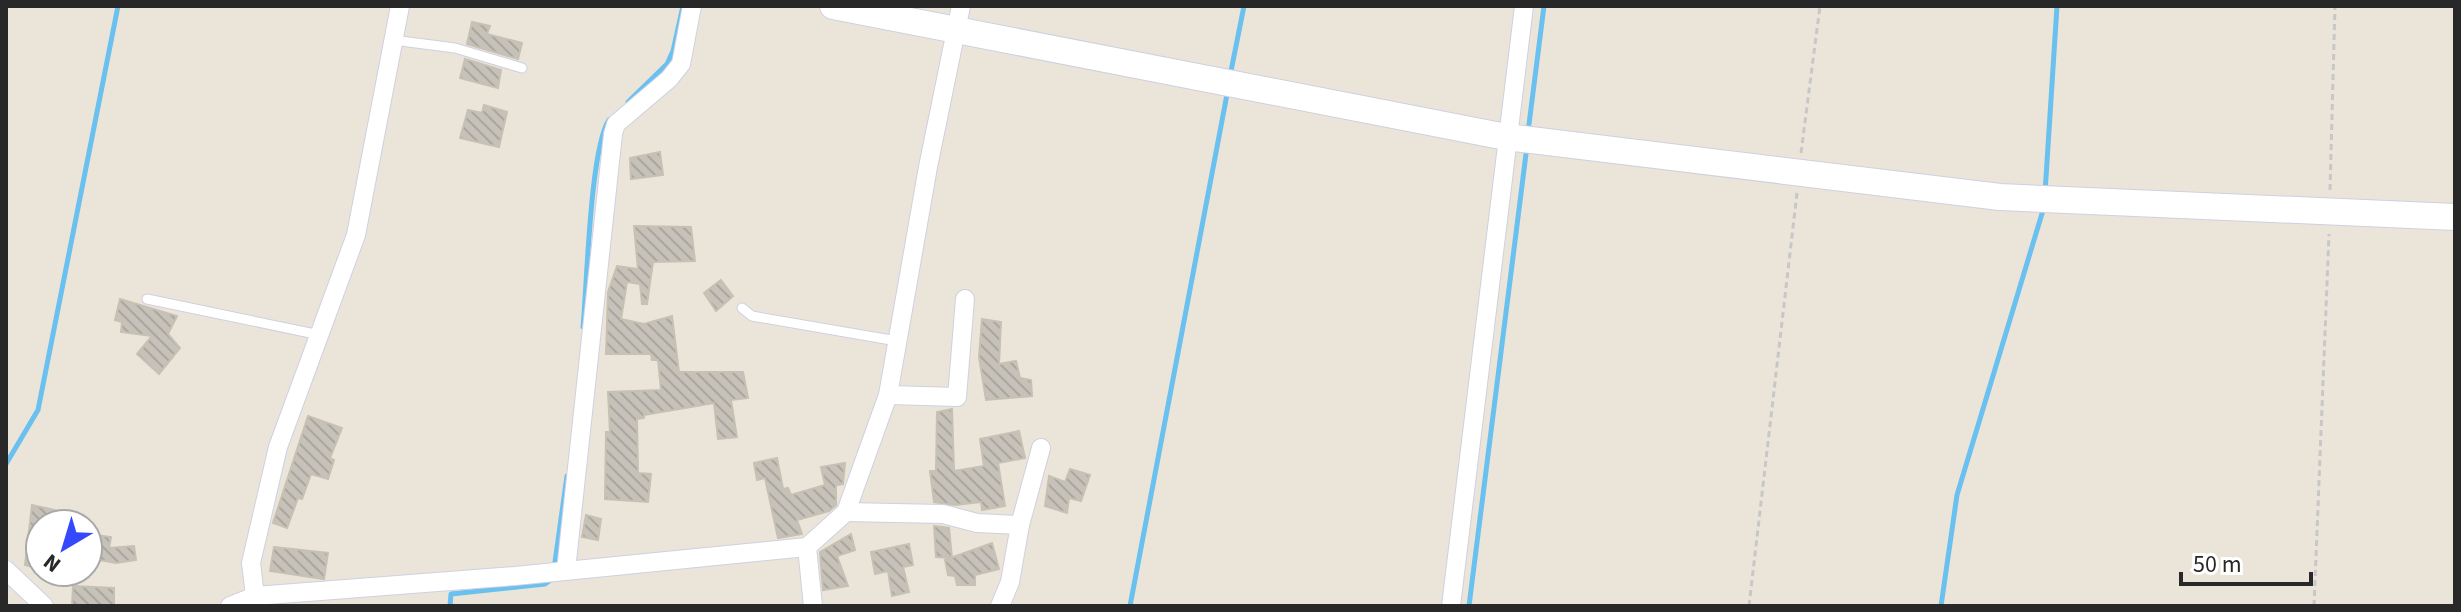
<svg xmlns="http://www.w3.org/2000/svg" width="2461" height="612" viewBox="0 0 2461 612" font-family="'Source Sans 3',sans-serif">
<style>
.lines{fill:none;stroke-linecap:round;stroke-linejoin:round}
.stream{stroke:#6ac0ef;stroke-width:5}
.building{fill:url(#building-back-hatch);stroke:#c6c1b3;stroke-width:2}
.lane-casing{stroke:#cfd0e2;stroke-width:11}
.street-casing{stroke:#cfd0e2;stroke-width:20}
.secondary-casing{stroke:#cfd0e2;stroke-width:28}
.path{stroke:#c7c7c7;stroke-width:3;stroke-dasharray:6 4;stroke-linecap:butt}
.lane{stroke:#fff;stroke-width:9}
.street{stroke:#fff;stroke-width:18}
.secondary{stroke:#fff;stroke-width:26}
</style>
<defs>
<pattern id="building-back-hatch" width="6" height="6" patternUnits="userSpaceOnUse" patternTransform="scale(2)"><rect width="6" height="6" fill="#c6c2b9"/><path d="M-1 5l2 2M0 0l6 6M5-1l2 2" fill="none" stroke="#aaa79f"/></pattern>
</defs>
<rect width="100%" height="100%" fill="#ebe5d9"/>
<g class="lines">
<g class="stream">
<path d="M 1230,76 L 1244,6"/>
<path d="M 628,102 L 667,64 L 673,51 L 683,6"/>
<path d="M 1528,132 L 1544,6"/>
<path d="M 2045,193 L 2057,6"/>
<path d="M 583,327 C 587,286 590,148 609,120"/>
<path d="M 6,464 L 38,410 L 118,6"/>
<path d="M 554,569 L 567,476"/>
<path d="M 450,606 L 451,594 L 545,584 L 552,579"/>
<path d="M 1130,606 L 1228,89"/>
<path d="M 1469,606 L 1527,146"/>
<path d="M 1941,606 L 1957,495 L 2044,207"/>
</g>
</g>
<g class="building">
<path d="M 472,22 L 490,26 L 487,34 L 522,43 L 518,59 L 467,44 Z"/>
<path d="M 465,59 L 501,70 L 498,88 L 460,78 Z"/>
<path d="M 484,105 L 507,112 L 499,147 L 460,138 L 468,110 L 482,113 Z"/>
<path d="M 660,152 L 663,175 L 631,179 L 630,158 Z"/>
<path d="M 634,226 L 691,227 L 695,261 L 653,262 L 647,304 L 642,304 L 640,284 L 627,282 L 621,319 L 644,324 L 672,316 L 679,372 L 743,372 L 748,398 L 731,400 L 737,437 L 718,439 L 714,403 L 644,415 L 644,418 L 637,419 L 638,473 L 651,474 L 648,502 L 605,499 L 606,432 L 610,432 L 608,392 L 661,390 L 658,360 L 652,360 L 651,354 L 606,354 L 608,292 L 617,266 L 638,269 Z"/>
<path d="M 721,280 L 733,296 L 716,311 L 704,293 Z"/>
<path d="M 120,299 L 177,316 L 168,334 L 180,348 L 159,374 L 137,354 L 152,336 L 121,332 L 122,322 L 115,320 Z"/>
<path d="M 982,319 L 1001,322 L 999,364 L 1016,361 L 1020,378 L 1031,380 L 1032,396 L 986,400 L 979,357 Z"/>
<path d="M 952,409 L 954,471 L 984,466 L 980,439 L 1019,431 L 1025,458 L 998,463 L 1005,506 L 982,510 L 981,502 L 955,505 L 934,502 L 930,471 L 936,471 L 937,412 Z"/>
<path d="M 308,416 L 342,428 L 330,458 L 334,460 L 328,479 L 311,474 L 302,499 L 298,498 L 287,528 L 273,523 Z"/>
<path d="M 777,458 L 783,489 L 788,488 L 791,495 L 825,485 L 821,467 L 845,463 L 843,484 L 836,485 L 836,505 L 829,511 L 797,520 L 802,534 L 778,538 L 765,478 L 757,480 L 754,463 Z"/>
<path d="M 1070,469 L 1090,475 L 1081,501 L 1069,498 L 1067,513 L 1045,506 L 1049,476 L 1065,482 Z"/>
<path d="M 32,505 L 59,511 L 57,524 L 40,524 L 40,569 L 25,565 Z"/>
<path d="M 586,515 L 601,519 L 598,540 L 582,537 Z"/>
<path d="M 934,526 L 949,528 L 952,558 L 936,557 Z"/>
<path d="M 88,534 L 111,537 L 109,548 L 134,546 L 136,560 L 116,563 L 88,558 Z"/>
<path d="M 851,534 L 855,550 L 837,556 L 848,586 L 823,590 L 820,552 Z"/>
<path d="M 992,543 L 999,569 L 975,575 L 975,585 L 957,585 L 955,576 L 948,575 L 945,560 Z"/>
<path d="M 909,544 L 913,565 L 903,567 L 909,592 L 892,596 L 888,571 L 875,574 L 871,552 Z"/>
<path d="M 274,547 L 328,553 L 324,579 L 270,571 Z"/>
<path d="M 73,586 L 114,588 L 114,606 L 72,606 Z"/>
</g>
<g class="lines">
<g class="lane-casing">
<g id="lane">
<path d="M 393,40 L 455,48 L 522,68"/>
<path d="M 147,299 L 320,335"/>
<path d="M 742,308 L 752,316 L 897,341"/>
</g>
</g>
<g class="street-casing">
<g id="street">
<path d="M 888,395 L 957,397 L 965,299"/>
<path d="M 846,512 L 943,514 L 977,523 L 1020,525 L 1010,582 L 1000,606"/>
<path d="M 1020,525 L 1041,448"/>
<path d="M 807,547 L 813,606"/>
<path d="M 6,570 L 44,606"/>
<path d="M 566,570 L 613,134 L 616,124 L 669,79 L 681,64 L 692,6"/>
<path d="M 255,596 L 251,563 L 278,447 L 356,235 L 400,6"/>
<path d="M 230,606 L 255,596 L 515,576 L 807,547 L 846,512 L 888,395 L 928,167 L 961,6"/>
<path d="M 1451,606 L 1524,6"/>
</g>
</g>
<g class="secondary-casing">
<path id="secondary" d="M 833,6 L 1506,137 L 2000,197 L 2455,217"/>
</g>
<g class="path">
<path d="M 1801,153 L 1820,6"/>
<path d="M 2330,190 L 2335,6"/>
<path d="M 1749,606 L 1797,193"/>
<path d="M 2314,606 L 2329,234"/>
</g>
<use href="#lane" class="lane"/>
<use href="#street" class="street"/>
<use href="#secondary" class="secondary"/>
</g>
<rect width="2461" height="612" fill="none" stroke="#282828" stroke-width="16"/>
<g transform="translate(64 548) rotate(218)"><circle r="38" fill="#ffffff" stroke="#a9a9a9" stroke-width="2"/>
<path d="M0-6L14 30L0 20L-14 30Z" fill="#3549fc"/>
<text y="-12" font-size="22" font-weight="bold" text-anchor="middle" fill="#282828">N</text>
</g>
<path d="M2181 572v12h130v-12" fill="none" stroke="#282828" stroke-width="4"/>
<text x="2193" y="572" font-size="24" fill="#282828" stroke="#ffffff" stroke-width="6" paint-order="stroke">50 m</text>
</svg>
